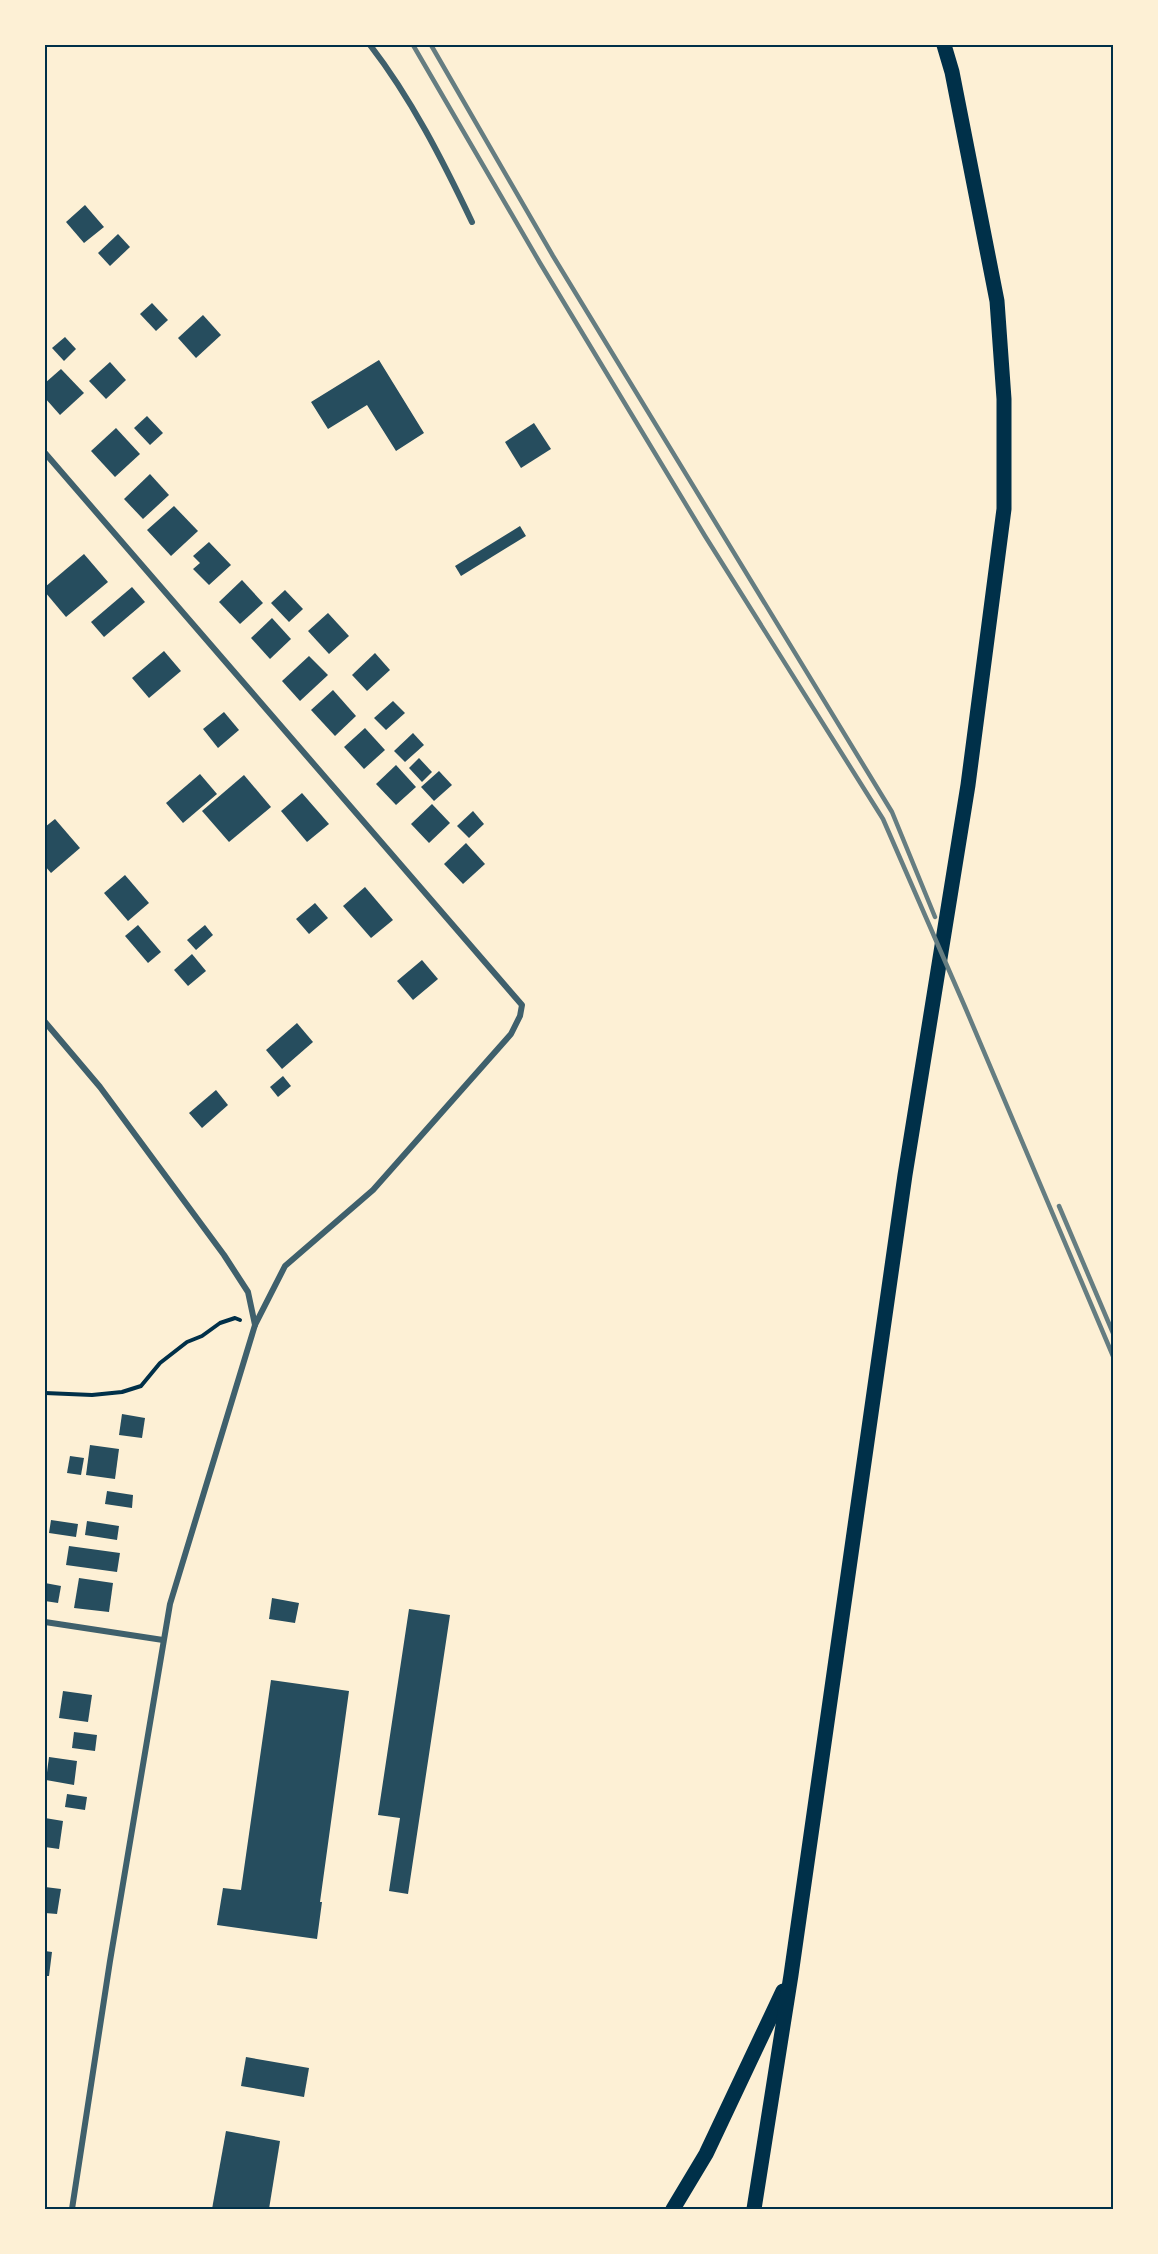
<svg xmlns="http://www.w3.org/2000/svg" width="1158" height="2254" viewBox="0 0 1158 2254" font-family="'Golos Text',sans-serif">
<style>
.building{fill:#264d5e}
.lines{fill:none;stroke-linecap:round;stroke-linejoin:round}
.path{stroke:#003049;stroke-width:4}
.minor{stroke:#3f606c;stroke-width:6}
.primary{stroke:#003049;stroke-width:15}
.rail{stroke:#657d81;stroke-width:4.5}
.neatline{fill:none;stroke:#003049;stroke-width:2}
</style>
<rect width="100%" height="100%" fill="#fdf0d5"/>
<g class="building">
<path d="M 85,205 L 104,227 L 84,243 L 66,222 Z"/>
<path d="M 118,234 L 130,247 L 110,266 L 98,253 Z"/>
<path d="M 152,303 L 168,320 L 156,331 L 140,314 Z"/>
<path d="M 203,315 L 221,335 L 196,358 L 178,338 Z"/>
<path d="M 65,337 L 76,349 L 64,361 L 52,348 Z"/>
<path d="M 379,360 L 424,433 L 396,451 L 367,405 L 328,429 L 311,402 Z"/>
<path d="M 110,362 L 126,380 L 106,399 L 89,381 Z"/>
<path d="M 61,369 L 84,393 L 60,415 L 45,398 L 45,383 Z"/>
<path d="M 147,416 L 163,433 L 150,445 L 134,428 Z"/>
<path d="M 534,423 L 551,449 L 521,468 L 505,442 Z"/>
<path d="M 116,428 L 140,454 L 115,477 L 91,451 Z"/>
<path d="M 150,474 L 169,495 L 143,519 L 124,499 Z"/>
<path d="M 174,506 L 198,531 L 171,556 L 147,530 Z"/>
<path d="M 520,526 L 526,536 L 461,576 L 455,566 Z"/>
<path d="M 209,542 L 231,565 L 209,585 L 193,569 L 200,563 L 193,556 Z"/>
<path d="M 84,554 L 108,582 L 66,617 L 45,592 L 45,587 Z"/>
<path d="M 242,580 L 263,603 L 240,624 L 219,602 Z"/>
<path d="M 132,587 L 145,602 L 104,637 L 91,622 Z"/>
<path d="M 285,590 L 303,609 L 289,622 L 271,603 Z"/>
<path d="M 328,613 L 349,636 L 329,654 L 308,631 Z"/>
<path d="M 272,618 L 291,639 L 270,659 L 251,638 Z"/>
<path d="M 164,651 L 181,671 L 149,698 L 132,678 Z"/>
<path d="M 375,653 L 390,670 L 367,691 L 352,675 Z"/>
<path d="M 309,656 L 328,675 L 300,701 L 282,681 Z"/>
<path d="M 333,690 L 356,716 L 335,736 L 311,710 Z"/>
<path d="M 393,701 L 405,713 L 386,730 L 374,718 Z"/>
<path d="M 224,712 L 239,730 L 218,748 L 203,729 Z"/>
<path d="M 365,728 L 385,750 L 364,769 L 344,747 Z"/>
<path d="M 413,733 L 424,745 L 405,762 L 394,751 Z"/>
<path d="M 419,758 L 432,772 L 422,782 L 409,768 Z"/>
<path d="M 396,765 L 416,787 L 396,805 L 376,784 Z"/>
<path d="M 439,771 L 452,785 L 434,801 L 421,787 Z"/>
<path d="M 200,774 L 217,794 L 183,823 L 166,803 Z"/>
<path d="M 244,775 L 271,807 L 229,842 L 202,811 Z"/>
<path d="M 302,793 L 329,824 L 307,842 L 281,811 Z"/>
<path d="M 432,804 L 450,823 L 429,843 L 411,824 Z"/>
<path d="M 473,811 L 484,824 L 469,838 L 457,826 Z"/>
<path d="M 55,819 L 80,848 L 51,873 L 45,866 L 45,827 Z"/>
<path d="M 466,843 L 485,864 L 463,884 L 444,864 Z"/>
<path d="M 125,875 L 149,903 L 128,921 L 104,893 Z"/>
<path d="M 365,887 L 393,920 L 371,938 L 343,906 Z"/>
<path d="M 315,903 L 328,918 L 309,934 L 296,919 Z"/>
<path d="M 138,925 L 161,952 L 148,963 L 125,936 Z"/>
<path d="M 205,925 L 213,935 L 196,950 L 187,940 Z"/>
<path d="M 192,954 L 206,971 L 188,986 L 174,970 Z"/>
<path d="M 422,960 L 438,979 L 413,1000 L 397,981 Z"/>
<path d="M 297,1023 L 313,1042 L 282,1069 L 266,1050 Z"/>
<path d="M 283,1076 L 291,1086 L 278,1097 L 270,1087 Z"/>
<path d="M 216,1090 L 228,1105 L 202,1128 L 189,1113 Z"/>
<path d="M 122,1414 L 145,1418 L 142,1438 L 119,1435 Z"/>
<path d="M 90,1445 L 119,1449 L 115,1479 L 86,1475 Z"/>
<path d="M 70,1456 L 84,1458 L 81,1475 L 67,1473 Z"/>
<path d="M 107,1491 L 133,1495 L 132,1508 L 105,1504 Z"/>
<path d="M 51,1520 L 78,1524 L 76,1537 L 49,1533 Z"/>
<path d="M 87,1521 L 119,1526 L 117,1540 L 85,1535 Z"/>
<path d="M 69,1546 L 120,1553 L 117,1572 L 66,1565 Z"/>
<path d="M 79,1578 L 113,1583 L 109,1612 L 74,1608 Z"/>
<path d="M 45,1583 L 61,1586 L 58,1603 L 45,1601 Z"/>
<path d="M 272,1598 L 299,1603 L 295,1623 L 269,1619 Z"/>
<path d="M 409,1609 L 450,1615 L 408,1894 L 389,1891 L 400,1818 L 378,1815 Z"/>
<path d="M 271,1680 L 349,1691 L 320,1902 L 322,1902 L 317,1939 L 217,1925 L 223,1888 L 241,1890 Z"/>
<path d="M 63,1691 L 92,1695 L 88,1722 L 59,1718 Z"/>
<path d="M 74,1732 L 97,1735 L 95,1751 L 72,1748 Z"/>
<path d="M 49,1757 L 77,1761 L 74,1785 L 46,1780 Z"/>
<path d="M 67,1794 L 87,1797 L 85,1810 L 65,1807 Z"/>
<path d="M 45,1818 L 63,1821 L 59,1849 L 45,1847 Z"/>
<path d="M 45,1887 L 61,1889 L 57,1914 L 45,1913 Z"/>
<path d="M 45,1951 L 52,1952 L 49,1976 L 45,1976 Z"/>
<path d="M 246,2057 L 309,2068 L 304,2097 L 241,2086 Z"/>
<path d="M 226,2131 L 280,2141 L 269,2209 L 212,2209 Z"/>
</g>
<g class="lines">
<path class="path" d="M 45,1393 L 92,1395 L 122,1392 L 141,1386 L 160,1363 L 187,1342 L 202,1336 L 220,1323 L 235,1318 L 240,1320"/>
<g class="minor">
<path d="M 370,45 C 411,98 443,161 472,222"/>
<path d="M 45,453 L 522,1005 L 520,1016 L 511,1034 L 373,1190 L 285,1266 L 255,1325 L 170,1604 L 110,1961 L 72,2209"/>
<path d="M 45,1022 L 100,1087 L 224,1255 L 248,1292 L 255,1325"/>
<path d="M 45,1622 L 163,1640"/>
</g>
<g class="primary">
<path d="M 673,2209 L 706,2154 L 783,1991"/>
<path d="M 754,2209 L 791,1975 L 905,1175 L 968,785 L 1004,509 L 1004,399 L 997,301 L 952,72 L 944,45"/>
</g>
<g class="rail">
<path d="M 413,45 L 540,263 L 705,536 L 883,819 L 965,1007 L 1113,1356"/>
<path d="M 431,45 L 553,256 L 892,812 L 935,917"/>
<path d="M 1059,1206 L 1113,1333"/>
</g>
</g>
<rect width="1158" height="2254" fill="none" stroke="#fdf0d5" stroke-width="93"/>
<rect x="46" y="46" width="1066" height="2162" class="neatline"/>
</svg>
